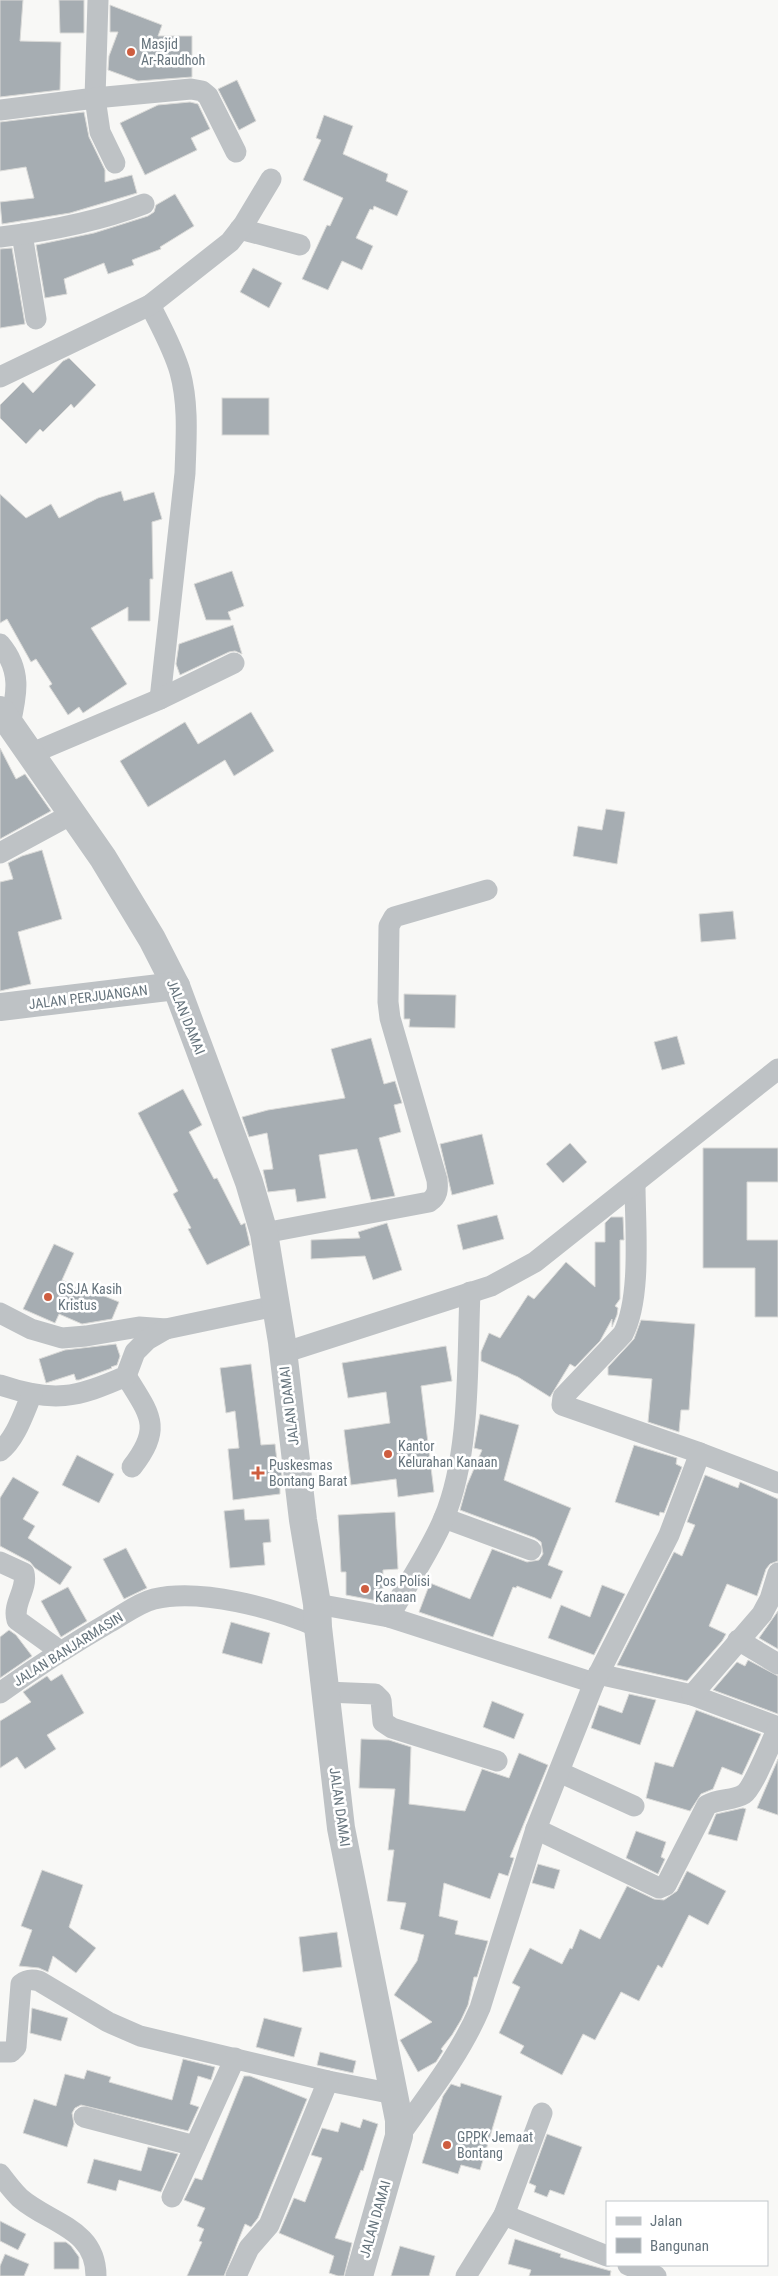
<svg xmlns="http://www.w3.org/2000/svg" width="778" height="2276" viewBox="0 0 778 2276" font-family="'Roboto Condensed',sans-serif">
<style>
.building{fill:#a6adb2;stroke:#dadad8}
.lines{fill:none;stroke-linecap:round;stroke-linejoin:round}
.minor{stroke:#bec2c5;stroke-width:21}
.tertiary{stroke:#bec2c5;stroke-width:28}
.poi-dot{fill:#ce5e40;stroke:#fff;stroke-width:2}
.labels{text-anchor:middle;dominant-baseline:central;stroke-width:5;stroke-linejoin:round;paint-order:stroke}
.poi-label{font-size:14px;fill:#66747d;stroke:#fff;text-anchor:start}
.street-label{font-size:14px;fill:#66747d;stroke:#fff}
</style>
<rect width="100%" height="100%" fill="#f8f8f6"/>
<g class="building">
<path d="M 0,0 L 23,0 L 20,41 L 61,42 L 60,90 L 0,97 Z"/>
<path d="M 59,0 L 84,0 L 84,33 L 60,33 Z"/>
<path d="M 110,5 L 162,25 L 158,36 L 192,36 L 192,77 L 138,81 L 108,70 L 109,56 L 118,32 L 110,32 Z"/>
<path d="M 237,80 L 256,121 L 239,130 L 218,89 Z"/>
<path d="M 190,102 L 198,104 L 210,129 L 191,138 L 197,150 L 145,175 L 120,123 L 158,105 Z"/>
<path d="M 84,112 L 89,137 L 105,170 L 105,182 L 132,175 L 137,193 L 70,213 L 2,224 L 0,202 L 34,198 L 26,167 L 0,171 L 0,122 Z"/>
<path d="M 324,115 L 353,126 L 343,154 L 388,174 L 386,181 L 408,191 L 397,216 L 374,206 L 373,210 L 370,209 L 356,238 L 373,246 L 362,270 L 342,261 L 328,290 L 302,279 L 327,225 L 330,226 L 343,198 L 303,180 L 321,140 L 316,138 Z"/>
<path d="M 175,194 L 194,226 L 160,247 L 161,249 L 132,260 L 134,265 L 108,274 L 104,263 L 64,279 L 67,294 L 45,298 L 36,245 L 94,233 L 148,216 L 154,212 L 156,205 Z"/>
<path d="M 12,248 L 25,324 L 0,328 L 0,249 Z"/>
<path d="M 253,268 L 282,283 L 269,308 L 240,292 Z"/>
<path d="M 69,358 L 96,385 L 74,408 L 71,404 L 43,432 L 40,429 L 26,444 L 0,418 L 0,405 L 23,382 L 33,393 L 63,361 Z"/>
<rect x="222" y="398" width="47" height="37"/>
<path d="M 121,491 L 124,501 L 154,492 L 162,519 L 152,522 L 153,579 L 150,579 L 150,621 L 128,621 L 128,607 L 91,628 L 127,684 L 83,713 L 79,707 L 68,715 L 49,686 L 52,684 L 36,659 L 31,662 L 7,619 L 0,623 L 0,494 L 26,518 L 51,504 L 59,518 L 98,498 Z"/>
<path d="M 232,571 L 244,606 L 228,612 L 231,620 L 206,620 L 194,584 Z"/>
<path d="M 233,625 L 242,654 L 235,651 L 229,652 L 180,675 L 176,664 L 179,644 Z"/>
<path d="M 251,712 L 274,751 L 234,776 L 225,760 L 148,807 L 120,761 L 185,722 L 198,744 Z"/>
<path d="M 0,748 L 16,779 L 25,774 L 51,811 L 0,839 Z"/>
<path d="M 606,809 L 625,812 L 617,864 L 573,856 L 578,826 L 602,830 Z"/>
<path d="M 42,850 L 62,919 L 18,932 L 31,984 L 0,991 L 0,882 L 13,879 L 8,863 L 22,856 Z"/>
<path d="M 733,911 L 736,939 L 701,942 L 699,914 Z"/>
<path d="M 404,994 L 456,995 L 455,1028 L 409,1027 L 410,1019 L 404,1019 Z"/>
<path d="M 677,1036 L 685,1064 L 662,1070 L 654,1042 Z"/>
<path d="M 371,1038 L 384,1084 L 395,1081 L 402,1103 L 394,1105 L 401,1132 L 379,1138 L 395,1196 L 371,1200 L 357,1149 L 319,1155 L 326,1198 L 297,1202 L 295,1189 L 268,1192 L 263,1170 L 273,1169 L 267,1133 L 249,1137 L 242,1117 L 268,1110 L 345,1098 L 331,1049 Z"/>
<path d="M 183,1089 L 202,1125 L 189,1132 L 214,1179 L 217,1178 L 241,1225 L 245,1223 L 250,1245 L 207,1265 L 188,1229 L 191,1228 L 173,1194 L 178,1191 L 138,1113 Z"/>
<path d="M 482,1134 L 494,1184 L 452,1195 L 440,1144 Z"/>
<path d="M 570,1143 L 587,1162 L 563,1183 L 546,1164 Z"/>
<path d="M 703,1148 L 778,1148 L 778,1182 L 747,1182 L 747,1240 L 778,1240 L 778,1317 L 755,1317 L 755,1268 L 703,1268 Z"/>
<path d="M 497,1215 L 504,1239 L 463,1250 L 457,1225 Z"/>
<path d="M 611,1217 L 623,1217 L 624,1240 L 620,1240 L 620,1299 L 615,1306 L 618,1308 L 617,1315 L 612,1327 L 612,1319 L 600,1341 L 575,1367 L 570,1364 L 550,1397 L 518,1377 L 481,1361 L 481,1352 L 489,1333 L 500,1338 L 528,1295 L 534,1299 L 566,1262 L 595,1287 L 595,1242 L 605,1242 L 605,1223 Z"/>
<path d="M 387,1223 L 402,1270 L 373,1280 L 365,1256 L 311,1259 L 311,1240 L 360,1238 L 358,1232 Z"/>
<path d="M 54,1244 L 74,1253 L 62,1280 L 91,1294 L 92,1291 L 119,1302 L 112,1319 L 82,1324 L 59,1314 L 55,1323 L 23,1309 Z"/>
<path d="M 641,1320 L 695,1324 L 689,1410 L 681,1410 L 679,1432 L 648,1422 L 652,1379 L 608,1375 L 608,1367 L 634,1339 Z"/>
<path d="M 116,1344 L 120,1356 L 117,1365 L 111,1367 L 112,1368 L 79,1380 L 76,1380 L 74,1374 L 46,1383 L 39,1359 L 65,1350 Z"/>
<path d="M 446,1346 L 452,1381 L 421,1386 L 434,1492 L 398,1497 L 396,1479 L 351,1485 L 344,1430 L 390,1423 L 386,1392 L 348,1398 L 342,1363 Z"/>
<path d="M 251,1364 L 261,1445 L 275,1444 L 277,1461 L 280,1461 L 283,1485 L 280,1486 L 280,1494 L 233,1500 L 228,1449 L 239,1448 L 235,1411 L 226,1413 L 220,1368 Z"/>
<path d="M 480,1414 L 519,1425 L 504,1480 L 571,1508 L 548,1565 L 563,1571 L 551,1599 L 517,1586 L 516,1588 L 513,1587 L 493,1637 L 419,1612 L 430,1583 L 470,1599 L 492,1549 L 527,1562 L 539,1560 L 543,1554 L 541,1542 L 535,1538 L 460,1510 L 467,1485 L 482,1450 L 474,1448 Z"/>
<path d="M 634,1445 L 677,1458 L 676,1464 L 682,1467 L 664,1513 L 660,1512 L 659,1516 L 615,1502 Z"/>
<path d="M 77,1455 L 114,1474 L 99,1503 L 62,1485 Z"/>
<path d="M 705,1475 L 738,1488 L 740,1482 L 778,1499 L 778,1561 L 770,1564 L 766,1569 L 757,1596 L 727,1584 L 709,1626 L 726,1634 L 722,1641 L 687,1681 L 617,1665 L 674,1552 L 682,1556 L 695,1525 L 687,1522 Z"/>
<path d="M 13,1477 L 39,1492 L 23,1519 L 35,1526 L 28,1538 L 72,1567 L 60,1585 L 35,1568 L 30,1562 L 0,1546 L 0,1498 Z"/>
<path d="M 244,1509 L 245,1520 L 269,1519 L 271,1542 L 263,1543 L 265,1565 L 230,1568 L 224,1511 Z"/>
<path d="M 395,1512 L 398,1569 L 383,1570 L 383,1602 L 346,1595 L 346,1572 L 341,1572 L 338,1515 Z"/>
<path d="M 126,1548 L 147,1588 L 124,1599 L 103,1559 Z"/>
<path d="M 602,1585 L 625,1594 L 594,1655 L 548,1638 L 561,1605 L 590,1617 Z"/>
<path d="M 68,1587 L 87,1621 L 61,1637 L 41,1601 Z"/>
<path d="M 778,1611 L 778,1649 L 759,1638 Z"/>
<path d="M 231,1622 L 270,1633 L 262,1664 L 222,1653 Z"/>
<path d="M 9,1630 L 16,1635 L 32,1656 L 0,1678 L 0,1637 Z"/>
<path d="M 748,1660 L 778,1676 L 778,1714 L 713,1690 L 737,1662 L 745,1666 Z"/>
<path d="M 62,1674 L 84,1713 L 47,1735 L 56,1749 L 25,1769 L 17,1757 L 0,1768 L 0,1721 L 31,1702 L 23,1692 L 47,1676 L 51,1681 Z"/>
<path d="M 629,1694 L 656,1700 L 640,1745 L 591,1728 L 599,1705 L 622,1713 Z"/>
<path d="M 492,1701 L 524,1714 L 514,1739 L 483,1727 Z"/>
<path d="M 696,1710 L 761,1734 L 742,1775 L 722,1767 L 713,1789 L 701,1794 L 690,1811 L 646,1798 L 655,1762 L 673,1767 Z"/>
<path d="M 361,1739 L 389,1740 L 411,1747 L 409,1804 L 465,1811 L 482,1769 L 509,1778 L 519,1753 L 548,1765 L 510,1857 L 514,1858 L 508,1876 L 499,1873 L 490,1899 L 444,1883 L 439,1916 L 458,1921 L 455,1934 L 488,1941 L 477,1977 L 474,1977 L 468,2005 L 461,2020 L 452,2035 L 441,2049 L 443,2051 L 436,2062 L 418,2072 L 400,2040 L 432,2022 L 394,1995 L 417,1961 L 424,1935 L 400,1929 L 406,1903 L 387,1901 L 394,1850 L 388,1850 L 395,1789 L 359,1788 Z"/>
<path d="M 778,1759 L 778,1815 L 757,1808 Z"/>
<path d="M 743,1808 L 746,1809 L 737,1841 L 708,1834 L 716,1814 Z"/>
<path d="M 636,1831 L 666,1842 L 661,1857 L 665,1859 L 658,1874 L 626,1858 Z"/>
<path d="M 538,1864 L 560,1870 L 554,1889 L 532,1883 Z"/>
<path d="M 42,1870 L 83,1885 L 69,1927 L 96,1948 L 76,1973 L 53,1956 L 48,1972 L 39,1968 L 19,1966 L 32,1930 L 21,1926 Z"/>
<path d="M 687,1871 L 726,1891 L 708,1925 L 689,1915 L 662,1968 L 658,1965 L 639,2001 L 621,1992 L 595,2040 L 583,2034 L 562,2075 L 520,2053 L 524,2046 L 499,2033 L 520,1987 L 512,1983 L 530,1948 L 562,1964 L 570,1948 L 572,1949 L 580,1929 L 600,1939 L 627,1886 L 654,1899 L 664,1900 L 677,1891 Z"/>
<path d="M 337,1932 L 342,1967 L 303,1972 L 299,1937 Z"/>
<path d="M 32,2008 L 68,2018 L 61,2041 L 30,2033 Z"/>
<path d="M 264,2018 L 302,2028 L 294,2057 L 256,2047 Z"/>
<path d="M 320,2052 L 356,2061 L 353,2073 L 317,2065 Z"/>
<path d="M 183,2059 L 215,2067 L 211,2080 L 198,2076 L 190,2104 L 199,2107 L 188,2131 L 81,2105 L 75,2108 L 72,2113 L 74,2124 L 67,2147 L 23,2133 L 34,2099 L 56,2106 L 65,2074 L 84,2079 L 87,2070 L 111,2077 L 109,2082 L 172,2100 Z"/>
<path d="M 244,2076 L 250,2076 L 307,2099 L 258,2218 L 251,2227 L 245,2224 L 224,2276 L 187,2276 L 202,2242 L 199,2241 L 204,2229 L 197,2226 L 205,2208 L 184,2200 L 195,2178 L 202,2180 Z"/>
<path d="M 461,2083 L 502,2096 L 480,2170 L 461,2165 L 458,2174 L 422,2163 L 443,2096 L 451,2084 L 460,2087 Z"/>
<path d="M 363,2119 L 378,2124 L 363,2171 L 361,2170 L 335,2238 L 352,2243 L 344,2276 L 338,2276 L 329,2273 L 334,2256 L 279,2233 L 294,2198 L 305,2202 L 322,2158 L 311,2155 L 322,2128 L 338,2132 L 341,2122 L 360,2128 Z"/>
<path d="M 547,2134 L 582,2147 L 564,2195 L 550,2190 L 547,2197 L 534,2192 L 536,2186 L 529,2183 Z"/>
<path d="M 148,2147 L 178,2154 L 161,2192 L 119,2180 L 116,2191 L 87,2183 L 94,2159 L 141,2171 Z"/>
<path d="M 0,2221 L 26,2234 L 18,2250 L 0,2241 Z"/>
<path d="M 515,2239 L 561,2254 L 560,2257 L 611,2271 L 610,2276 L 529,2276 L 531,2270 L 508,2264 Z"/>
<path d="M 54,2242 L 66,2242 L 71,2246 L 79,2257 L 79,2269 L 54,2269 Z"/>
<path d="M 400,2246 L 435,2256 L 429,2276 L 391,2276 Z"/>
<path d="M 5,2254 L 29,2264 L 24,2276 L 0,2276 L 0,2266 Z"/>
</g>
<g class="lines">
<g class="minor">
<path d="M 0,110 L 95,98 L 98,0"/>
<path d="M 115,163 L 100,132 L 95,98 L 191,89 L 202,91 L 208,96 L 236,152"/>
<path d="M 240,229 L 300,245"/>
<path d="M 22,234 L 36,319"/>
<path d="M 0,237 C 50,231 97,222 144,204"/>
<path d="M 150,305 C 161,327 173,348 180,372 C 189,405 186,440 185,473 L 160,699"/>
<path d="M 0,377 L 150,305 L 230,242 L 244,224 L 271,179"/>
<path d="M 0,644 C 22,670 17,694 10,724"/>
<path d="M 30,754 L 160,699 L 234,663"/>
<path d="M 0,853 L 72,814"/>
<path d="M 635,1184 C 635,1225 642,1298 623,1334 L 563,1397 L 562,1405 L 700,1453"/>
<path d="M 264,1233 L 429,1202 C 438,1196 438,1189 437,1180 L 390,1018 L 388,1002 L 389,926 L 394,917 L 487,890"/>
<path d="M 0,1313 L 31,1329 L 62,1338 L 86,1336 L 139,1327 L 166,1329"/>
<path d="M 283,1353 L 491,1286 L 535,1262 L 778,1069"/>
<path d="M 126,1376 C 150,1415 163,1427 132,1467"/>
<path d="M 0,1385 C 53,1403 77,1398 126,1376 L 135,1352 L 147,1340 L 166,1329 L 275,1306"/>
<path d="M 0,1451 C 16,1439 24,1412 32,1394"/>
<path d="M 444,1518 L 531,1550"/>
<path d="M 0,1562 L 24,1573 C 28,1589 12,1604 17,1620 L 60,1651"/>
<path d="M 317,1604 L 389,1617 L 594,1683"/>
<path d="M 389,1617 C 406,1586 431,1550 444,1518 C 471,1454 467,1361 470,1292"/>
<path d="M 738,1640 L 778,1664"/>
<path d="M 598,1674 L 692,1695 L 778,1727"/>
<path d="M 326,1692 L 375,1694 L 381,1700 L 383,1722 L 392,1728 L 497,1761"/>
<path d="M 0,1693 C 36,1667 72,1644 110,1622 C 123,1615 138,1603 154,1599 C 201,1588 274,1608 318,1627"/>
<path d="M 692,1695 L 762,1614 L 770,1599 L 778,1573"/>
<path d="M 559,1772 L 634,1806"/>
<path d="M 536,1829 L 659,1888 L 666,1885 L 707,1805 C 719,1798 733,1801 744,1794 C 753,1788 772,1740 778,1728"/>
<path d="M 0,2052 L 11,2052 L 16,2047 L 21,1984 C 27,1979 32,1979 39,1981 L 108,2022 L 140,2036 L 328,2081 L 394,2094"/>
<path d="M 84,2117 L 195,2146"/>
<path d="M 399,2136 C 428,2095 460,2055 480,2008 L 536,1829 L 594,1683 L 669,1535 L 700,1453 L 778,1483"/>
<path d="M 0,2174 C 6,2182 13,2191 20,2198 C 50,2224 96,2228 96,2276"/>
<path d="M 172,2197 L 235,2058"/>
<path d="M 504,2215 L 607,2256"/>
<path d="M 628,2265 L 656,2276"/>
<path d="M 236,2276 L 249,2248 L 269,2225 L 328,2081"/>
<path d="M 466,2276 L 504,2215 L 542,2113"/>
</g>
<g class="tertiary">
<path d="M 0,710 L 103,858 L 152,939 L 176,986 L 249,1182 L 264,1233 L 282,1342 L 303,1520 L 317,1604 L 318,1627 L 341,1828 L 399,2120 L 399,2136 L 359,2276"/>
<path d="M 0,1007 L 176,986"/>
</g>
</g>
<g class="poi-dot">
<circle cx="131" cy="52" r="5"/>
<circle cx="48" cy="1297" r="5"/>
<circle cx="388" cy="1454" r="5"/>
<path d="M255.5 1465.5h5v5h5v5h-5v5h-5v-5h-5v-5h5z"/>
<circle cx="365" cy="1589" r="5"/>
<circle cx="447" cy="2145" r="5"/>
</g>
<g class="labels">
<g class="poi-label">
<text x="141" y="44">Masjid<tspan x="141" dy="16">Ar-Raudhoh</tspan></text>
<text x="58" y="1289">GSJA Kasih<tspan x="58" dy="16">Kristus</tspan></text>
<text x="398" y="1446">Kantor<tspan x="398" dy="16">Kelurahan Kanaan</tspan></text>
<text x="269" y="1465">Puskesmas<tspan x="269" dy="16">Bontang Barat</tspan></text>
<text x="375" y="1581">Pos Polisi<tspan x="375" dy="16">Kanaan</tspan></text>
<text x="457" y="2137">GPPK Jemaat<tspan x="457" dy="16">Bontang</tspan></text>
</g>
<g class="street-label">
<text transform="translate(88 997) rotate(-7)">JALAN PERJUANGAN</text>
<text transform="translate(186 1017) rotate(68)">JALAN DAMAI</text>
<text transform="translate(289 1406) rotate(-97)">JALAN DAMAI</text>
<text transform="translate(68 1649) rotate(-32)">JALAN BANJARMASIN</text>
<text transform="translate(340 1807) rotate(82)">JALAN DAMAI</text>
<text transform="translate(375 2219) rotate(-74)">JALAN DAMAI</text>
</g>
</g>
<rect x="606" y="2201" width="162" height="65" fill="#ffffff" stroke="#c2c7cb"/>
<rect x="616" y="2217" width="25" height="8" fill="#bec2c5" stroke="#c2c7cb"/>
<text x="650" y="2226" font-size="15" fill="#66747d">Jalan</text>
<rect x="616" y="2238" width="25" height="15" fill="#a6adb2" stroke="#c2c7cb"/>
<text x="650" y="2251" font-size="15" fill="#66747d">Bangunan</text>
</svg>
